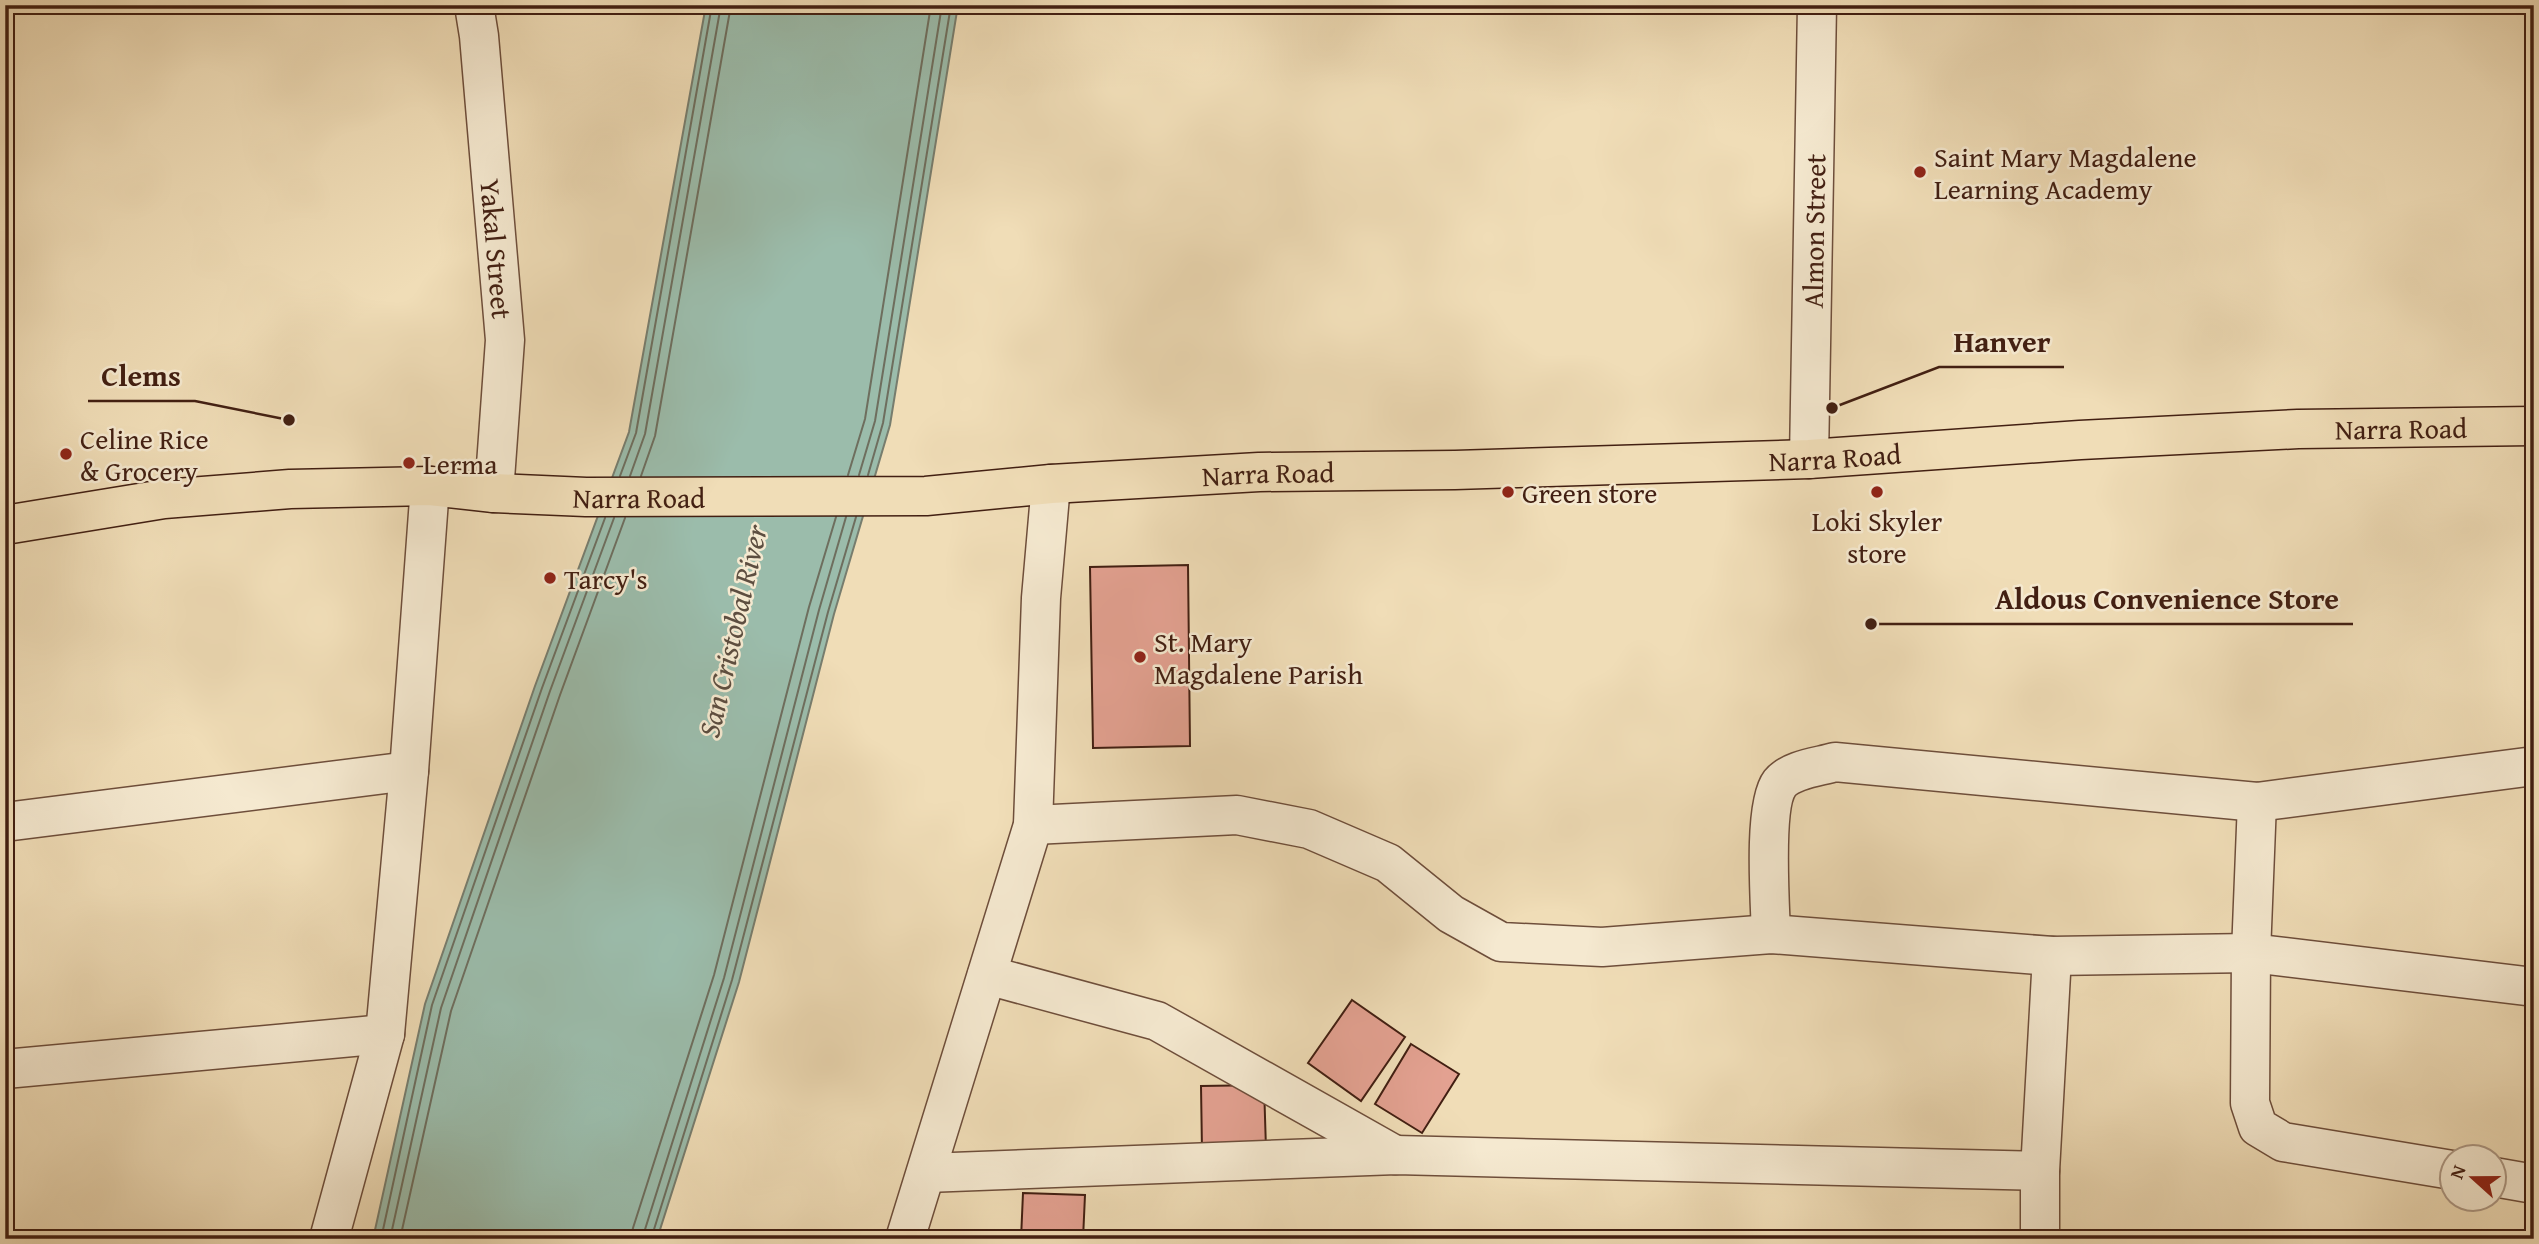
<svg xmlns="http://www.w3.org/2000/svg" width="2539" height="1244" viewBox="0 0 2539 1244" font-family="'Gentium Book Plus',serif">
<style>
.water{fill:#9bbcab;stroke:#777d6e;stroke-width:2}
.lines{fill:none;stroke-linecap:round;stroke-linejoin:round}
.shore{stroke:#6e6e5e;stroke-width:2}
.building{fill:#e3a191;stroke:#421f12;stroke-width:2}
.minor-casing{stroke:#6e4e3b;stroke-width:41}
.major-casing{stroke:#421f12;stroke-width:41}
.minor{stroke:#f5e9d0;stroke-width:38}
.major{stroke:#f0ddb7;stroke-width:38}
.poi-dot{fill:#8f2418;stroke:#f5e9d0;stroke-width:2.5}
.labels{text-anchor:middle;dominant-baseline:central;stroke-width:5;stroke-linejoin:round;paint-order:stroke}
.poi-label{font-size:28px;fill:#421f12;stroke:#f5e9d0;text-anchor:start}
.street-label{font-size:28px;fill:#421f12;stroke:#f5e9d0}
.water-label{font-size:30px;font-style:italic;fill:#5d4e40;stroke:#f5e9d0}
.leader{fill:none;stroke:#421f12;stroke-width:2.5}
.callout-dot{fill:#421f12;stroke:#f5e9d0;stroke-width:2.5}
.callout-label{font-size:30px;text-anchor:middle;font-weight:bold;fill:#421f12;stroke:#f5e9d0;stroke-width:5;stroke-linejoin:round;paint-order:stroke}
</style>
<rect width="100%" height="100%" fill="#f0ddb7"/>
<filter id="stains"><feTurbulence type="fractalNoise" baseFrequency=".00286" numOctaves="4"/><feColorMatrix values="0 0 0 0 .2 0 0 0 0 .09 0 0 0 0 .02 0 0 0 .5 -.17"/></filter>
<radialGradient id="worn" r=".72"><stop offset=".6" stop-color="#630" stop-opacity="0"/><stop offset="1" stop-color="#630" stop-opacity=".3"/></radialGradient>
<path class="water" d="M 706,5 L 958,5 L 890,425 L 834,614 L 739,982 L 657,1239 L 373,1239 L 425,1004 L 535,686 L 629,432 Z"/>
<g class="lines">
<g class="shore">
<path d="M 848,475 L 865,419 L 931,5"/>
<path d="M 859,475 L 875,421 L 942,5"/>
<path d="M 868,475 L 883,423 L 951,5"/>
<path d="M 620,476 L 636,433 L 712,5"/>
<path d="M 630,476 L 645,434 L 721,5"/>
<path d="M 641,476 L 655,436 L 731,5"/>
<path d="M 381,1239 L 432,1005 L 542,688 L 605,518"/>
<path d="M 390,1239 L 441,1008 L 550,691 L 614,518"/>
<path d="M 400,1239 L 451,1011 L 560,695 L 625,518"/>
<path d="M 631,1239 L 633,1228 L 714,975 L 809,607 L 836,517"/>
<path d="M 642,1239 L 724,978 L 819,610 L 846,517"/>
<path d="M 651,1239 L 732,980 L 828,612 L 856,517"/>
</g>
</g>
<g class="building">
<path d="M 1188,565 L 1190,746 L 1093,748 L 1090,567 Z"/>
<path d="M 1352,1000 L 1405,1037 L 1361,1101 L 1308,1063 Z"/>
<path d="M 1411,1044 L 1459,1074 L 1422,1133 L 1375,1104 Z"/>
<path d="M 1264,1085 L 1266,1149 L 1202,1151 L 1201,1086 Z"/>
<path d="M 1023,1193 L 1085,1195 L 1083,1239 L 1021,1239 Z"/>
</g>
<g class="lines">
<g class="minor-casing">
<g id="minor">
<path id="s1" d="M 474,5 L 479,36 L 505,340 L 494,493"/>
<path id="s2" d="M 1809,459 L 1817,5"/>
<path d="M 2257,802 L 2251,953 L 2250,1103 L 2258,1127 L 2283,1142 L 2452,1170"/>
<path d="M 5,822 L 409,771"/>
<path d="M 1033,825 L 1237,815 L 1309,829 L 1388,863 L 1451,914 L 1501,942 L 1602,947 L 1771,934 L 2052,956 L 2251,953 L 2534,987"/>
<path d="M 1771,934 C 1770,903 1763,805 1780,783 C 1792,769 1818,767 1835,762 L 2257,802 L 2534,766"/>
<path d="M 987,975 L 1157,1021 L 1395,1155"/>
<path d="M 5,1069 L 385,1034"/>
<path d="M 926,1173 L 1396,1155 L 2040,1171"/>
<path d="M 2494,1177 L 2534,1184"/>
<path d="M 329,1239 L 385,1034 L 409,771 L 430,486"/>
<path d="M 905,1239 L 1033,825 L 1041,598 L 1051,484"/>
<path d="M 2040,1239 L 2040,1171 L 2052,956"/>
</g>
</g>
<g class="major-casing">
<g id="major">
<path id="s3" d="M 5,525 L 164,499 L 290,489 L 430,486 L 494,493 L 586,497 L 926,496 L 1051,484 L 1259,472 L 1455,470 L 1809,459 L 2080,440 L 2298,429 L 2534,426"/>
</g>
</g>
<use href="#minor" class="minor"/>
<use href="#major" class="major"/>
</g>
<g class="poi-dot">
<circle cx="1920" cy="172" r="7"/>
<circle cx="66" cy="454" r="7"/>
<circle cx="409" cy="463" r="7"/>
<circle cx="1508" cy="492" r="7"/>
<circle cx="1877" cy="492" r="7"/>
<circle cx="550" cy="578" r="7"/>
<circle cx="1140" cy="657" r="7"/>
</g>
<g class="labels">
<g class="poi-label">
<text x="1934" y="156">Saint Mary Magdalene<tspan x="1934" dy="32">Learning Academy</tspan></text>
<text x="80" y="438">Celine Rice<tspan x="80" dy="32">&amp; Grocery</tspan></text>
<text x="423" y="463">Lerma</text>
<text x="1522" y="492">Green store</text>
<text x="1877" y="520" text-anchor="middle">Loki Skyler<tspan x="1877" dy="32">store</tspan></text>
<text x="564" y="578">Tarcy's</text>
<text x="1154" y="641">St. Mary<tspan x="1154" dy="32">Magdalene Parish</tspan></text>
</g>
<g class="street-label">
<text stroke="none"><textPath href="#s2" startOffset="228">Almon Street</textPath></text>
<text stroke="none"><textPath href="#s1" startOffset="245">Yakal Street</textPath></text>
<text stroke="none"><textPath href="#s3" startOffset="2401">Narra Road</textPath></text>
<text stroke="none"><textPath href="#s3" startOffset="1834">Narra Road</textPath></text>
<text stroke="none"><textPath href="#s3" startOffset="1267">Narra Road</textPath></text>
<text stroke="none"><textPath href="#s3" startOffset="637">Narra Road</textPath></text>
</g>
<g class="water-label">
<text transform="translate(732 631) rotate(-77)">San Cristobal River</text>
</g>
</g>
<path class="leader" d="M1832 408L1939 367H2064M289 420L195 401H88M1871 624L1981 624H2353"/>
<g class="callout-dot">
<circle cx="1832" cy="408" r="7"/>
<circle cx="289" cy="420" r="7"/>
<circle cx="1871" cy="624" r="7"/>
</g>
<g class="callout-label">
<text x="2002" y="352">Hanver</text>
<text x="141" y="386">Clems</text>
<text x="2167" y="609">Aldous Convenience Store</text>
</g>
<rect width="2539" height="1244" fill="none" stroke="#f0ddb7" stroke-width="28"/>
<rect x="7" y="7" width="2525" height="1230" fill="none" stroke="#421f12" stroke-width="3.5"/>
<rect x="14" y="14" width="2511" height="1216" fill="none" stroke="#421f12" stroke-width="2"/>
<g transform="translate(2473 1178) rotate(291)"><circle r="33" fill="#f5e9d0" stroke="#ad9884" stroke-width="2"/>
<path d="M0-5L12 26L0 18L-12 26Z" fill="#8f2418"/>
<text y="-10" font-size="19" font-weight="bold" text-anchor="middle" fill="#421f12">N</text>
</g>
<rect width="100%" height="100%" filter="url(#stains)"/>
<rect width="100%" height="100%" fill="url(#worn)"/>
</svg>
